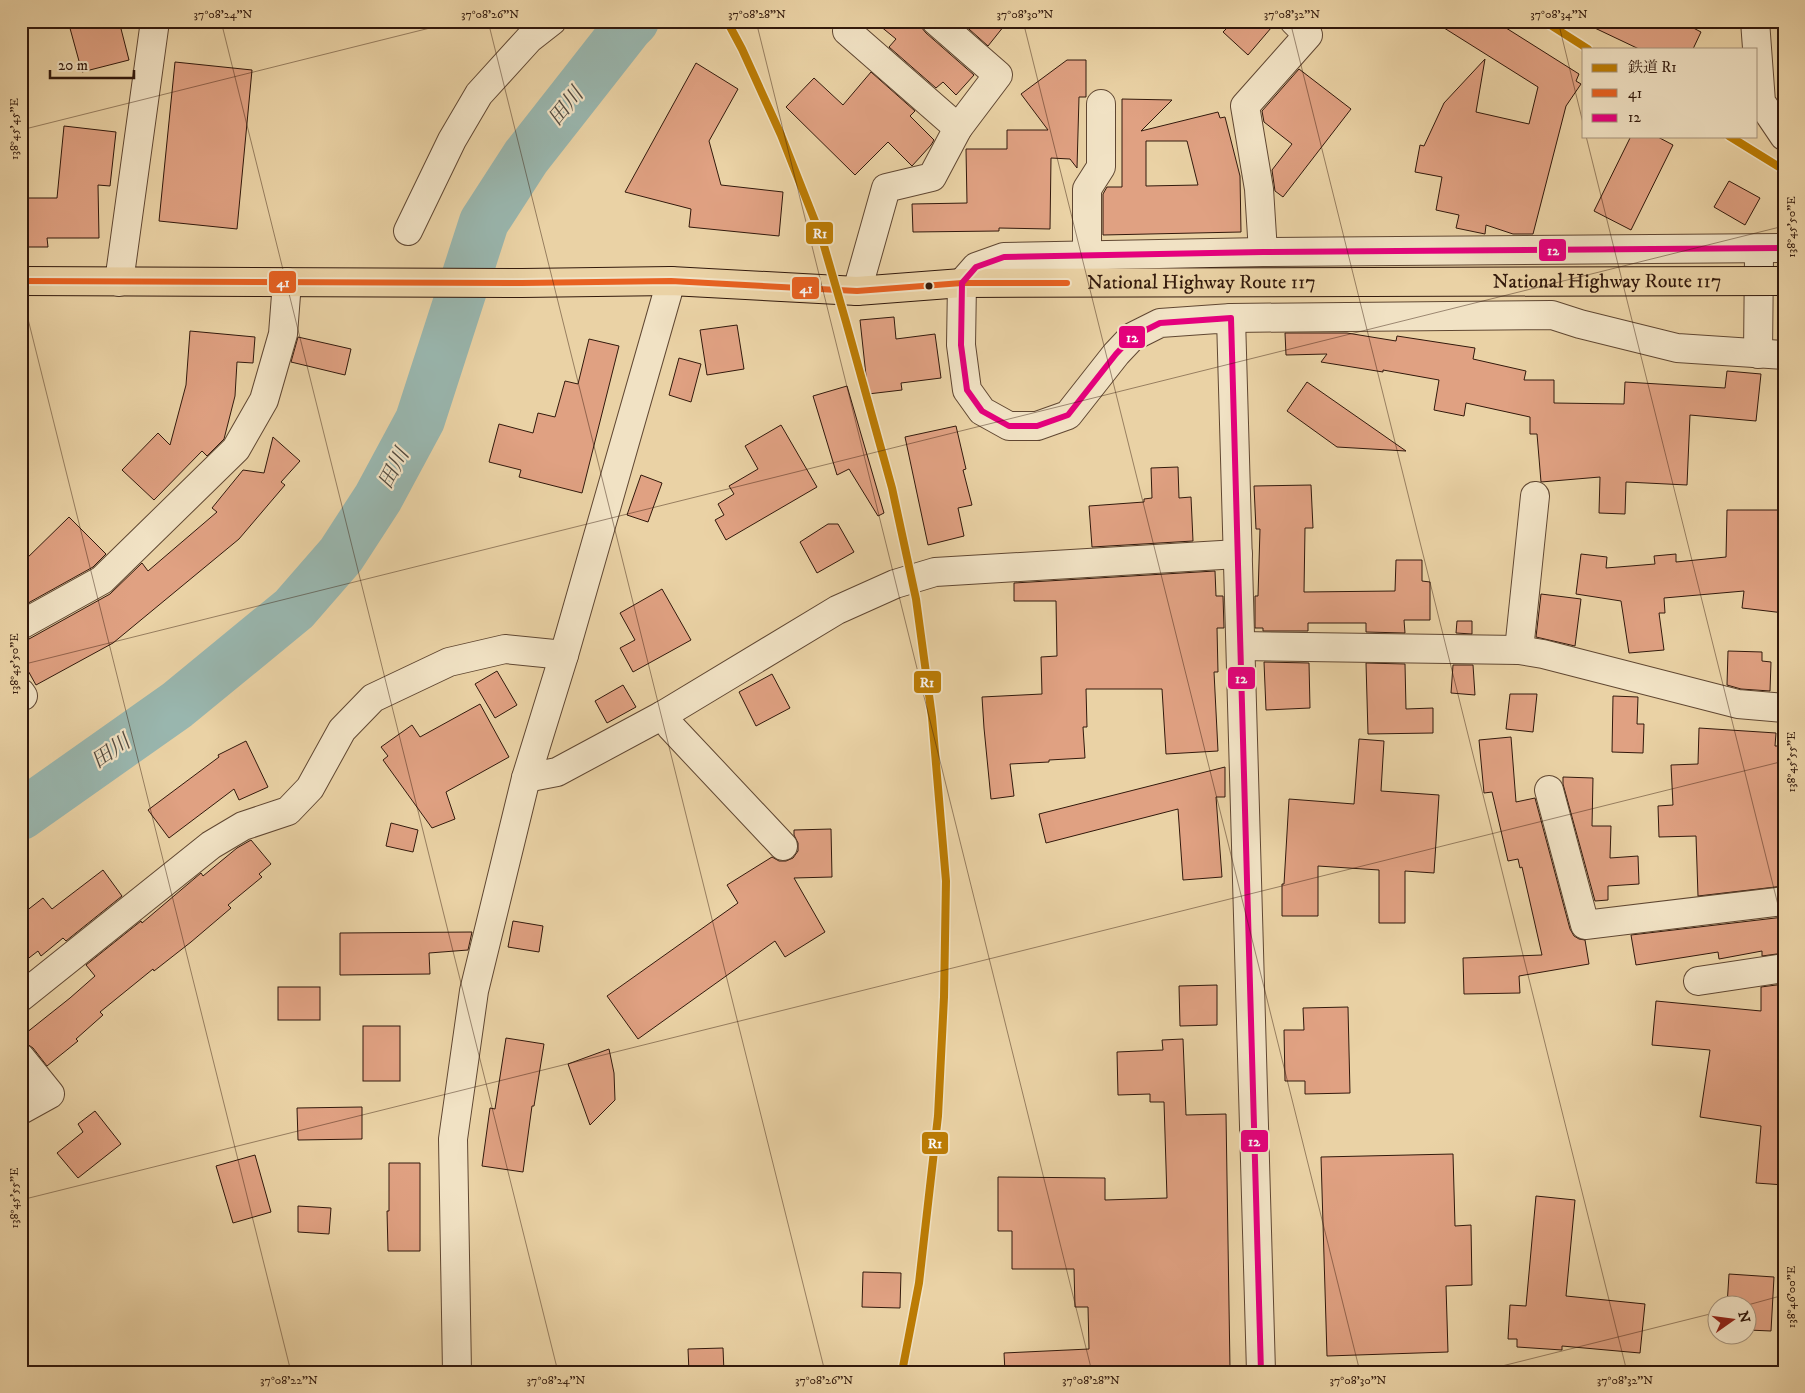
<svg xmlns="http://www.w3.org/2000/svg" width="1805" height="1393" viewBox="0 0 1805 1393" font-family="'IM FELL DW Pica','Noto Serif JP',serif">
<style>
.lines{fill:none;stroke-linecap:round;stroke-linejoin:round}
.river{stroke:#99b6ae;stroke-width:50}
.building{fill:#e0a182;stroke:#32190c;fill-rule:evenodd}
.minor-casing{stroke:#604732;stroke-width:30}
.highway-casing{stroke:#32190c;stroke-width:30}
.minor{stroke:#f1e2c4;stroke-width:28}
.highway{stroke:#ead2a5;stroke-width:28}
.rail-casing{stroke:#32190c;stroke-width:5.5}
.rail{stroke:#f1e2c4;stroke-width:4;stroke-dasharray:11;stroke-linecap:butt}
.highway-bridge-casing{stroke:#32190c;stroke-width:30;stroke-linecap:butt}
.highway-bridge{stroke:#ead2a5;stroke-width:28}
.bus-1-casing{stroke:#f1e2c4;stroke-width:10}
.bus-2-casing{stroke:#f1e2c4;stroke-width:10}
.bus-1{stroke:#e86121;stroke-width:6}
.bus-2{stroke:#e5007d;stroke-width:6}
.rail-1-casing{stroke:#f1e2c4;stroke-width:11}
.rail-1{stroke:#bc7c04;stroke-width:8}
.ticks{fill:none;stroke:#32190c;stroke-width:1;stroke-opacity:0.45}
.bus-dot{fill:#32190c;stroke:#f1e2c4;stroke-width:2}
.labels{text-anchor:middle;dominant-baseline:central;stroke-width:4.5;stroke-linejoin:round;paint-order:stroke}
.street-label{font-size:20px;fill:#32190c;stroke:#f1e2c4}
.water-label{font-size:21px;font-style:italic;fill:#51483d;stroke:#f1e2c4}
.line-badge{stroke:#f1e2c4;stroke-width:2}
.badge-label{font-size:14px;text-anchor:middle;font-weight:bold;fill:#fff}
.neatline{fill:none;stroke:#32190c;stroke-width:2}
.ticks-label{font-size:12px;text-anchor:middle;fill:#32190c}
</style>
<rect width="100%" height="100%" fill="#ead2a5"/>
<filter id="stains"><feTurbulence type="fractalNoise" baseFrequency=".004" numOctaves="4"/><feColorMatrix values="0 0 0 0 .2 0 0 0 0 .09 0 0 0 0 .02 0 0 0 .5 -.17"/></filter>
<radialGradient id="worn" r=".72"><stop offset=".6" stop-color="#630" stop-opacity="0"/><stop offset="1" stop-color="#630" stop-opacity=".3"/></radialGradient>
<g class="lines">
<path class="river" d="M 21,815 L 177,705 L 294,609 L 341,555 L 378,498 L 420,420 L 484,222 L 526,157 L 628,27 L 634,21"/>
</g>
<g class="building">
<path d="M 68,21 L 119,21 L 129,60 L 82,72 Z"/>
<path d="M 874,21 L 921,21 L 921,27 L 926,33 L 974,75 L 956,95 L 943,82 L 936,88 L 889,47 L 896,39 Z"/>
<path d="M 960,21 L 1008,21 L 988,46 Z"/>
<path d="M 1234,21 L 1277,21 L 1248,55 L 1223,32 Z"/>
<path d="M 1433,21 L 1495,21 L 1579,74 L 1576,81 L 1581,84 L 1566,106 L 1533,234 L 1513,234 L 1486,225 L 1485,234 L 1456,228 L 1459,215 L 1436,210 L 1442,177 L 1415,172 L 1420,145 L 1424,146 L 1444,103 L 1485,59 L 1476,112 L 1529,124 L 1538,87 Z"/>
<path d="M 1580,21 L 1680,21 L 1701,32 L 1693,49 L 1639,49 Z"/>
<path d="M 1067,60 L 1086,60 L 1086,97 L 1079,97 L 1077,168 L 1070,159 L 1051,158 L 1050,229 L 999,228 L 999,231 L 913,232 L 912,204 L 967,203 L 966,149 L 1007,149 L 1007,130 L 1048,130 L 1021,94 Z"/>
<path d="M 175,62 L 252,70 L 237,229 L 159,221 Z"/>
<path d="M 696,63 L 738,89 L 709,141 L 721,185 L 783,192 L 779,236 L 689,227 L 691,209 L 625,192 Z"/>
<path d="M 1299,69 L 1351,109 L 1283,197 L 1275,191 L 1272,170 L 1292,144 L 1264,122 L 1262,111 Z"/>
<path d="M 871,72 L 915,111 L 910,116 L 934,140 L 931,145 L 912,166 L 888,142 L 855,175 L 786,107 L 814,78 L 843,105 Z"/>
<path d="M 1122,99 L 1172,100 L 1141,131 L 1218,112 L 1220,118 L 1225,117 L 1240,176 L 1241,232 L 1103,235 L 1103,194 L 1107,187 L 1122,187 ZM 1146,141 L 1187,141 L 1198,185 L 1146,186 Z"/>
<path d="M 64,126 L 116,132 L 110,186 L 98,185 L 99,238 L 47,238 L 48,247 L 21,247 L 21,198 L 57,198 Z"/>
<path d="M 1631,136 L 1656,136 L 1673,145 L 1631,230 L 1594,211 Z"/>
<path d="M 1729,181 L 1760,198 L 1745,225 L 1714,207 Z"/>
<path d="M 894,317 L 896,339 L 935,334 L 941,378 L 901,383 L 902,390 L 868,394 L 860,320 Z"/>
<path d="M 737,325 L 744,369 L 707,375 L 700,330 Z"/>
<path d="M 190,331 L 255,337 L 253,363 L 237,362 L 235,396 L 224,439 L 207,456 L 202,451 L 154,500 L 122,470 L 158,433 L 170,445 L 186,385 Z"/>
<path d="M 1285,333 L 1347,333 L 1396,341 L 1397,336 L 1475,348 L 1473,359 L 1526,371 L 1524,380 L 1554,380 L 1554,403 L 1624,404 L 1625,382 L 1725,388 L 1727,371 L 1761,374 L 1756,421 L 1690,415 L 1687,485 L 1626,482 L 1625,514 L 1599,513 L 1600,477 L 1541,482 L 1537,434 L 1530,434 L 1530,417 L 1466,403 L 1464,416 L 1434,410 L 1439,380 L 1383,370 L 1383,372 L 1321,362 L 1327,354 L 1286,355 Z"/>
<path d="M 298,337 L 351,349 L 345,375 L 291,362 Z"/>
<path d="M 589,339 L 619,346 L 582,493 L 519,477 L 521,470 L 489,462 L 499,424 L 533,433 L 538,413 L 555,417 L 565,381 L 578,384 Z"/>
<path d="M 679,358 L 701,364 L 691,402 L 669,395 Z"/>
<path d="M 1307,382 L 1406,451 L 1337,447 L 1287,411 Z"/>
<path d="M 847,386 L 884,513 L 878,516 L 849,469 L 837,475 L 813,396 Z"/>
<path d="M 781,425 L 817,487 L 726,540 L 715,520 L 724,515 L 718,504 L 734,494 L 729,486 L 758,469 L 745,446 Z"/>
<path d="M 956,426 L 966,469 L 963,470 L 972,505 L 958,508 L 964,536 L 928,545 L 905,437 Z"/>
<path d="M 273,437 L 300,461 L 281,482 L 285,485 L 239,539 L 113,643 L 36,685 L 21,658 L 21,641 L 29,639 L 110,594 L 142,563 L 148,571 L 217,512 L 212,508 L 243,470 L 264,473 Z"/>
<path d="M 1178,467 L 1179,498 L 1191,497 L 1193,541 L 1092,547 L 1089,506 L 1144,502 L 1144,499 L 1152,498 L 1151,468 Z"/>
<path d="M 641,475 L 662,483 L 648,522 L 627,515 Z"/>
<path d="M 1311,485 L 1313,528 L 1305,528 L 1304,592 L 1395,591 L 1396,560 L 1422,560 L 1422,581 L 1430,582 L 1430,620 L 1404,620 L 1405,633 L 1366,632 L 1366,623 L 1308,623 L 1308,631 L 1263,631 L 1263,628 L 1255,628 L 1255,596 L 1258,596 L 1260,529 L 1256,529 L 1254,486 Z"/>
<path d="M 1727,510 L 1784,510 L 1784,613 L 1742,608 L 1744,591 L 1664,598 L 1665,613 L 1659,613 L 1664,650 L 1629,653 L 1621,601 L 1576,594 L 1581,554 L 1607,557 L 1606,568 L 1655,564 L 1654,556 L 1676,554 L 1676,562 L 1726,557 Z"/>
<path d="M 69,517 L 106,554 L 93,567 L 21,607 L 21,564 Z"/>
<path d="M 828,524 L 838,524 L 854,552 L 817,573 L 800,542 Z"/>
<path d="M 1215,571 L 1216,596 L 1223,596 L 1224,628 L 1217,628 L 1218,672 L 1214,672 L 1218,751 L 1166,754 L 1162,689 L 1086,689 L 1087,727 L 1083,727 L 1085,758 L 1049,760 L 1049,762 L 1010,764 L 1014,796 L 991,799 L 984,728 L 982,697 L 1042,694 L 1041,657 L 1057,656 L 1056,601 L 1014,601 L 1014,583 Z"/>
<path d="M 662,589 L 691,640 L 633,672 L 620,648 L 635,640 L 620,613 Z"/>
<path d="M 1541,594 L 1581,599 L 1575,646 L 1536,637 Z"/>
<path d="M 1457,621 L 1472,621 L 1472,634 L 1456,633 Z"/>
<path d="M 1728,651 L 1762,652 L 1762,661 L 1771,662 L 1770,691 L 1741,689 L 1727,685 Z"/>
<path d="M 1264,662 L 1309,663 L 1310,708 L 1266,710 Z"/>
<path d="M 1366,663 L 1405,664 L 1406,709 L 1433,708 L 1433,733 L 1368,734 Z"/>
<path d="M 1453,665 L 1473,665 L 1475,695 L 1451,693 Z"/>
<path d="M 497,671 L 517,705 L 495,718 L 475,684 Z"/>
<path d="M 772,674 L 790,708 L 756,726 L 739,692 Z"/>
<path d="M 623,685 L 636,707 L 607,723 L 595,701 Z"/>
<path d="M 1510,694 L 1537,694 L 1533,732 L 1506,729 Z"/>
<path d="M 1613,696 L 1638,697 L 1637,724 L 1644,724 L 1643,753 L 1612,752 Z"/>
<path d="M 480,704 L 509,757 L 446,792 L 455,819 L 432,828 L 383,760 L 388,756 L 381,747 L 412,725 L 420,737 Z"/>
<path d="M 1699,728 L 1776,733 L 1775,746 L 1784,746 L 1779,836 L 1784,835 L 1784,886 L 1698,896 L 1696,836 L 1659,837 L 1658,806 L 1673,805 L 1671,765 L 1698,764 Z"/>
<path d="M 1511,737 L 1516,802 L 1535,798 L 1570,929 L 1574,936 L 1579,939 L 1585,940 L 1589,964 L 1519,976 L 1520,993 L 1464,994 L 1463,958 L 1542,955 L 1522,867 L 1520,868 L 1518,859 L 1508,861 L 1492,792 L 1484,793 L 1479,740 Z"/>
<path d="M 1359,739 L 1384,741 L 1381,791 L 1439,795 L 1434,873 L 1405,871 L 1405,923 L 1379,923 L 1379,870 L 1318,866 L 1318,916 L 1282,916 L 1282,884 L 1284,884 L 1289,799 L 1354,804 Z"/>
<path d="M 246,741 L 268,787 L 239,800 L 234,789 L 169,838 L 148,810 L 219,757 L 218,755 Z"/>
<path d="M 1225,767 L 1225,797 L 1216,797 L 1222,877 L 1183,880 L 1178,809 L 1046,843 L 1039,814 Z"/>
<path d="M 1563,777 L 1593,778 L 1592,826 L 1611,826 L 1610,858 L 1638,856 L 1639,884 L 1608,886 L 1608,900 L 1595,901 L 1563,784 Z"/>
<path d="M 391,823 L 418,830 L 413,852 L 386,846 Z"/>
<path d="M 831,829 L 832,877 L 794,878 L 825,932 L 785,957 L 775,941 L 638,1039 L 607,996 L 738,903 L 727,885 L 772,857 L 779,861 L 786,861 L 793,858 L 798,851 L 798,843 L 794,835 L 794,830 Z"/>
<path d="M 251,840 L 271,864 L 259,874 L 262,877 L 228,905 L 231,908 L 191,942 L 154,971 L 153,969 L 100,1012 L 103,1015 L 76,1039 L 78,1041 L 47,1066 L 33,1048 L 27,1044 L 21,1043 L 21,1037 L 70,998 L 95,976 L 86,965 L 141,921 L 142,923 L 201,873 L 203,876 L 237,848 Z"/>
<path d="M 103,870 L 122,896 L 66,941 L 63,938 L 41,956 L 38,951 L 21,964 L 21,915 L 43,898 L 52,909 Z"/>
<path d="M 1784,917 L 1784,953 L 1762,956 L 1762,951 L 1719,959 L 1718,952 L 1636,965 L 1631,935 Z"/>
<path d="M 513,921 L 543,926 L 539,952 L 508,947 Z"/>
<path d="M 472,932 L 468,950 L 429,953 L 430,974 L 340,975 L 340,933 Z"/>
<path d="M 1784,984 L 1784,1185 L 1756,1183 L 1761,1126 L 1700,1117 L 1710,1050 L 1652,1045 L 1656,1001 L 1761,1011 L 1761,987 Z"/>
<path d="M 1217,985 L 1217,1025 L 1180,1026 L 1179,986 Z"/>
<rect x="278" y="987" width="42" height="33"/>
<path d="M 1348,1007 L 1350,1093 L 1305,1094 L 1305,1081 L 1285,1081 L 1284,1030 L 1304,1030 L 1303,1008 Z"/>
<rect x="363" y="1026" width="37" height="55"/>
<path d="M 506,1038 L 544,1044 L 534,1106 L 532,1106 L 523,1172 L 482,1166 L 490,1108 L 495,1109 Z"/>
<path d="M 1183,1039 L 1186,1115 L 1226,1114 L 1230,1369 L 1005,1372 L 1004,1353 L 1089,1349 L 1088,1307 L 1075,1307 L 1074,1269 L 1012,1269 L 1012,1231 L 998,1231 L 998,1177 L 1105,1178 L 1105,1200 L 1167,1198 L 1164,1102 L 1150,1102 L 1150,1094 L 1118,1095 L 1117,1052 L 1163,1050 L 1162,1040 Z"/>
<path d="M 609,1049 L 614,1073 L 615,1100 L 590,1125 L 568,1064 Z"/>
<path d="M 362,1107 L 362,1139 L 298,1140 L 297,1108 Z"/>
<path d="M 95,1111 L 121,1144 L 78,1178 L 57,1153 L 83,1132 L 78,1124 Z"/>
<path d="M 1453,1154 L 1455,1226 L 1471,1225 L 1472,1285 L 1446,1286 L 1448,1352 L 1327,1356 L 1321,1157 Z"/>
<path d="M 255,1155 L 271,1212 L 233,1223 L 216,1166 Z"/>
<path d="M 389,1163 L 420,1163 L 420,1251 L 388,1251 L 387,1211 L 389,1211 Z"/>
<path d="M 1536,1196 L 1575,1200 L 1566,1296 L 1645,1304 L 1640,1353 L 1562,1346 L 1562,1350 L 1517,1347 L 1517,1339 L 1508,1339 L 1510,1305 L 1526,1306 Z"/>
<path d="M 298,1206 L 331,1208 L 329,1234 L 298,1232 Z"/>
<path d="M 863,1272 L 901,1273 L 900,1308 L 862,1307 Z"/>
<path d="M 1729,1274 L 1774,1277 L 1771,1331 L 1748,1330 L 1748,1306 L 1727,1306 Z"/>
<path d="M 723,1348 L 724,1372 L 689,1372 L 688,1349 Z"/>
</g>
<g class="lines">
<g class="minor-casing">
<g id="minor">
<path d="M 855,21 L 847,31 L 958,128"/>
<path d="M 1755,21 L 1761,102 L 1784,136"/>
<path d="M 408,231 L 452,140 L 479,94 L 529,39 L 552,21"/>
<path d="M 1263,252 L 1259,189 L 1245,106 L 1308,35 L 1294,21"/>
<path d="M 1087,255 L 1087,189 L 1101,167 L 1101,104"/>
<path d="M 119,282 L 155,21"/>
<path d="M 857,291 L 886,188 L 932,177 L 958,128 L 998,75 L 936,21"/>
<path d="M 1231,318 L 1552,315 L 1580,324 L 1677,348 L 1784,355"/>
<path d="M 1758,354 L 1759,257"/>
<path d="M 21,625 L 102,580 L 236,449 L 264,400 L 283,334 L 287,282"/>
<path d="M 1241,646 L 1519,650 L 1543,654 L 1738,704 L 1784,708"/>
<path d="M 1519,650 L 1535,496"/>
<path d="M 21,693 L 23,696"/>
<path d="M 663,715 L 671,727 L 783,846"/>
<path d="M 526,778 L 557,772 L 663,715 L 837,610 L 895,584 L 935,572 L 1238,554"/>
<path d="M 1549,790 L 1585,925 L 1784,901"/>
<path d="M 1698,981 L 1784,968"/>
<path d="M 21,997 L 211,845 L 243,826 L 288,811 L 310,788 L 342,730 L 373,698 L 449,662 L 505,649 L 564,655"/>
<path d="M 21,1058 L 50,1094 L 21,1110"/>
<path d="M 457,1372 L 453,1139 L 474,991 L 526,778 L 564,655 L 671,281"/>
<path d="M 1261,1372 L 1231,318 L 1160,323 L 1132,337 L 1116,354 L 1068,415 L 1037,426 L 1009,426 L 982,411 L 967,390 L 961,345 L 962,283 L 976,267 L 1004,257 L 1263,252 L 1784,248"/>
</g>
</g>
<g class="highway-casing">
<g id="highway">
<path id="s1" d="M 21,281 L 522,283 L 671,281 L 857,291 L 962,283 L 1368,282"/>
</g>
</g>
<use href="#minor" class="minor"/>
<use href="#highway" class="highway"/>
<g class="rail-casing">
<path id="rail" d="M 727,21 L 742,49 L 781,135 L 822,239 L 846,322 L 892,488 L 916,599 L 932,717 L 946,881 L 944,997 L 938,1116 L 919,1283 L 902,1372"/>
</g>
<use href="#rail" class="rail"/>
<g class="highway-bridge-casing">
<g id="highway-bridge">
<path id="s2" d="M 1368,282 L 1784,281"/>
</g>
</g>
<use href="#highway-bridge" class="highway-bridge"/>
<g class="bus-1-casing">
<path id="bus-1" d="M 21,281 L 522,283 L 671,281 L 857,291 L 962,283 L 1067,283"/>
</g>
<g class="bus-2-casing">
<path id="bus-2" d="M 1261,1372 L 1231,318 L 1160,323 L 1132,337 L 1116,354 L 1068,415 L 1037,426 L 1009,426 L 982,411 L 967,390 L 961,345 L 962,283 L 976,267 L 1004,257 L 1263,252 L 1784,248"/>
</g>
<use href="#bus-1" class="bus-1"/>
<use href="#bus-2" class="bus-2"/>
<g class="rail-1-casing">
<g id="rail-1">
<path d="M 727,21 L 742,49 L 781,135 L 822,239 L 846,322 L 892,488 L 916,599 L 932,717 L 946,881 L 944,997 L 938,1116 L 919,1283 L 902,1372"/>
<path d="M 1544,21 L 1588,49"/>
<path d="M 1729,136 L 1784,170"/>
</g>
</g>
<use href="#rail-1" class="rail-1"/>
</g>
<path class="ticks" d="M 221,21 L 558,1372M 488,21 L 825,1372M 756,21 L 1092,1372M 1023,21 L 1360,1372M 1290,21 L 1627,1372M 1558,21 L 1584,127M 21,130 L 458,21M 1586,136 L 1784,929M 21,291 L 291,1372M 21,665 L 1784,226M 21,1200 L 1784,761M 1744,1306 L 1784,1295M 21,1363 L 23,1372M 1478,1372 L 1718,1312"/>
<circle class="bus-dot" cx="929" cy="286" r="4.5"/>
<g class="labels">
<g class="street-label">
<text stroke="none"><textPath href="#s2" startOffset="239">National Highway Route 117</textPath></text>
<text stroke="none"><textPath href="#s1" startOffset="1181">National Highway Route 117</textPath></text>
</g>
<g class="water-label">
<text transform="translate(566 107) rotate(-51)">田川</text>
<text transform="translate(394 469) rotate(-62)">田川</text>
<text transform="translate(111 752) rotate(-35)">田川</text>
</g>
</g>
<g class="line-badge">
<rect x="805" y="221" width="29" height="24" rx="5" fill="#bc7c04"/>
<rect x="1538" y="238" width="29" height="24" rx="5" fill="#e5007d"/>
<rect x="268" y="270" width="29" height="24" rx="5" fill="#e86121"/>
<rect x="791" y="276" width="29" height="24" rx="5" fill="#e86121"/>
<rect x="1118" y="325" width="28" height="24" rx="5" fill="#e5007d"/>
<rect x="1227" y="666" width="29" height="24" rx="5" fill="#e5007d"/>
<rect x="913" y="670" width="29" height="24" rx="5" fill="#bc7c04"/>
<rect x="1240" y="1129" width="29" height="24" rx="5" fill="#e5007d"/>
<rect x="921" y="1131" width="28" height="24" rx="5" fill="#bc7c04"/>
</g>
<g class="badge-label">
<text x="820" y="238">R1</text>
<text x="1553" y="255">12</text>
<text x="283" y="287">41</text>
<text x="806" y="293">41</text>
<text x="1132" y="342">12</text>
<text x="1241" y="683">12</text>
<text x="927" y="687">R1</text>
<text x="1254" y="1146">12</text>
<text x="935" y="1148">R1</text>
</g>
<rect width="1805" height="1393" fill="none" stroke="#ead2a5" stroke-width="55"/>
<rect x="1582" y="48" width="175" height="90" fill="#f1e2c4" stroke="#a5927a"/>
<rect x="1592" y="64" width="25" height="8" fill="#bc7c04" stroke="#a5927a"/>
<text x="1628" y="72" font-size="15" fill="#32190c">鉄道 R1</text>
<rect x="1592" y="89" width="25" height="8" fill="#e86121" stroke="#a5927a"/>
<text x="1628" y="98" font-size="15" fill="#32190c">41</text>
<rect x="1592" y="114" width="25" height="8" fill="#e5007d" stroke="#a5927a"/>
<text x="1628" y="122" font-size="15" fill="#32190c">12</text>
<g transform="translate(1732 1320) rotate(76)"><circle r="24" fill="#f1e2c4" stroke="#a5927a"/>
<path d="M0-4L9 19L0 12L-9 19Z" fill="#8f2418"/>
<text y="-8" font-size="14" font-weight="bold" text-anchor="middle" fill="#32190c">N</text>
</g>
<path d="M50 70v8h84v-8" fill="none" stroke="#32190c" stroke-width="2.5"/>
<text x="58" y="70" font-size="15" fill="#32190c" stroke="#f1e2c4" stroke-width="4" paint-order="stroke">20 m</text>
<rect x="28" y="28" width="1750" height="1338" class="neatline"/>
<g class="ticks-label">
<text x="223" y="18">37°08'24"N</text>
<text x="490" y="18">37°08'26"N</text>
<text x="757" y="18">37°08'28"N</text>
<text x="1025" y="18">37°08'30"N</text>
<text x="1292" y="18">37°08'32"N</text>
<text x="1559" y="18">37°08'34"N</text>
<text transform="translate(14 129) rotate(-90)" y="4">138°45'45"E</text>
<text transform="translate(1791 227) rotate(-90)" y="4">138°45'50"E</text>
<text transform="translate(14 664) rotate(-90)" y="4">138°45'50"E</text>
<text transform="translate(1791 762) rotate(-90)" y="4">138°45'55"E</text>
<text transform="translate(14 1198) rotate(-90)" y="4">138°45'55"E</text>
<text transform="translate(1791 1297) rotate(-90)" y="4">138°46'00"E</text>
<text x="289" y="1384">37°08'22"N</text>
<text x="556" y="1384">37°08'24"N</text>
<text x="824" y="1384">37°08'26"N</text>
<text x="1091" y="1384">37°08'28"N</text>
<text x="1358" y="1384">37°08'30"N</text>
<text x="1625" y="1384">37°08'32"N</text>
</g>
<rect width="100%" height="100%" filter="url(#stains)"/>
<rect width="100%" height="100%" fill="url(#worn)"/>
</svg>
